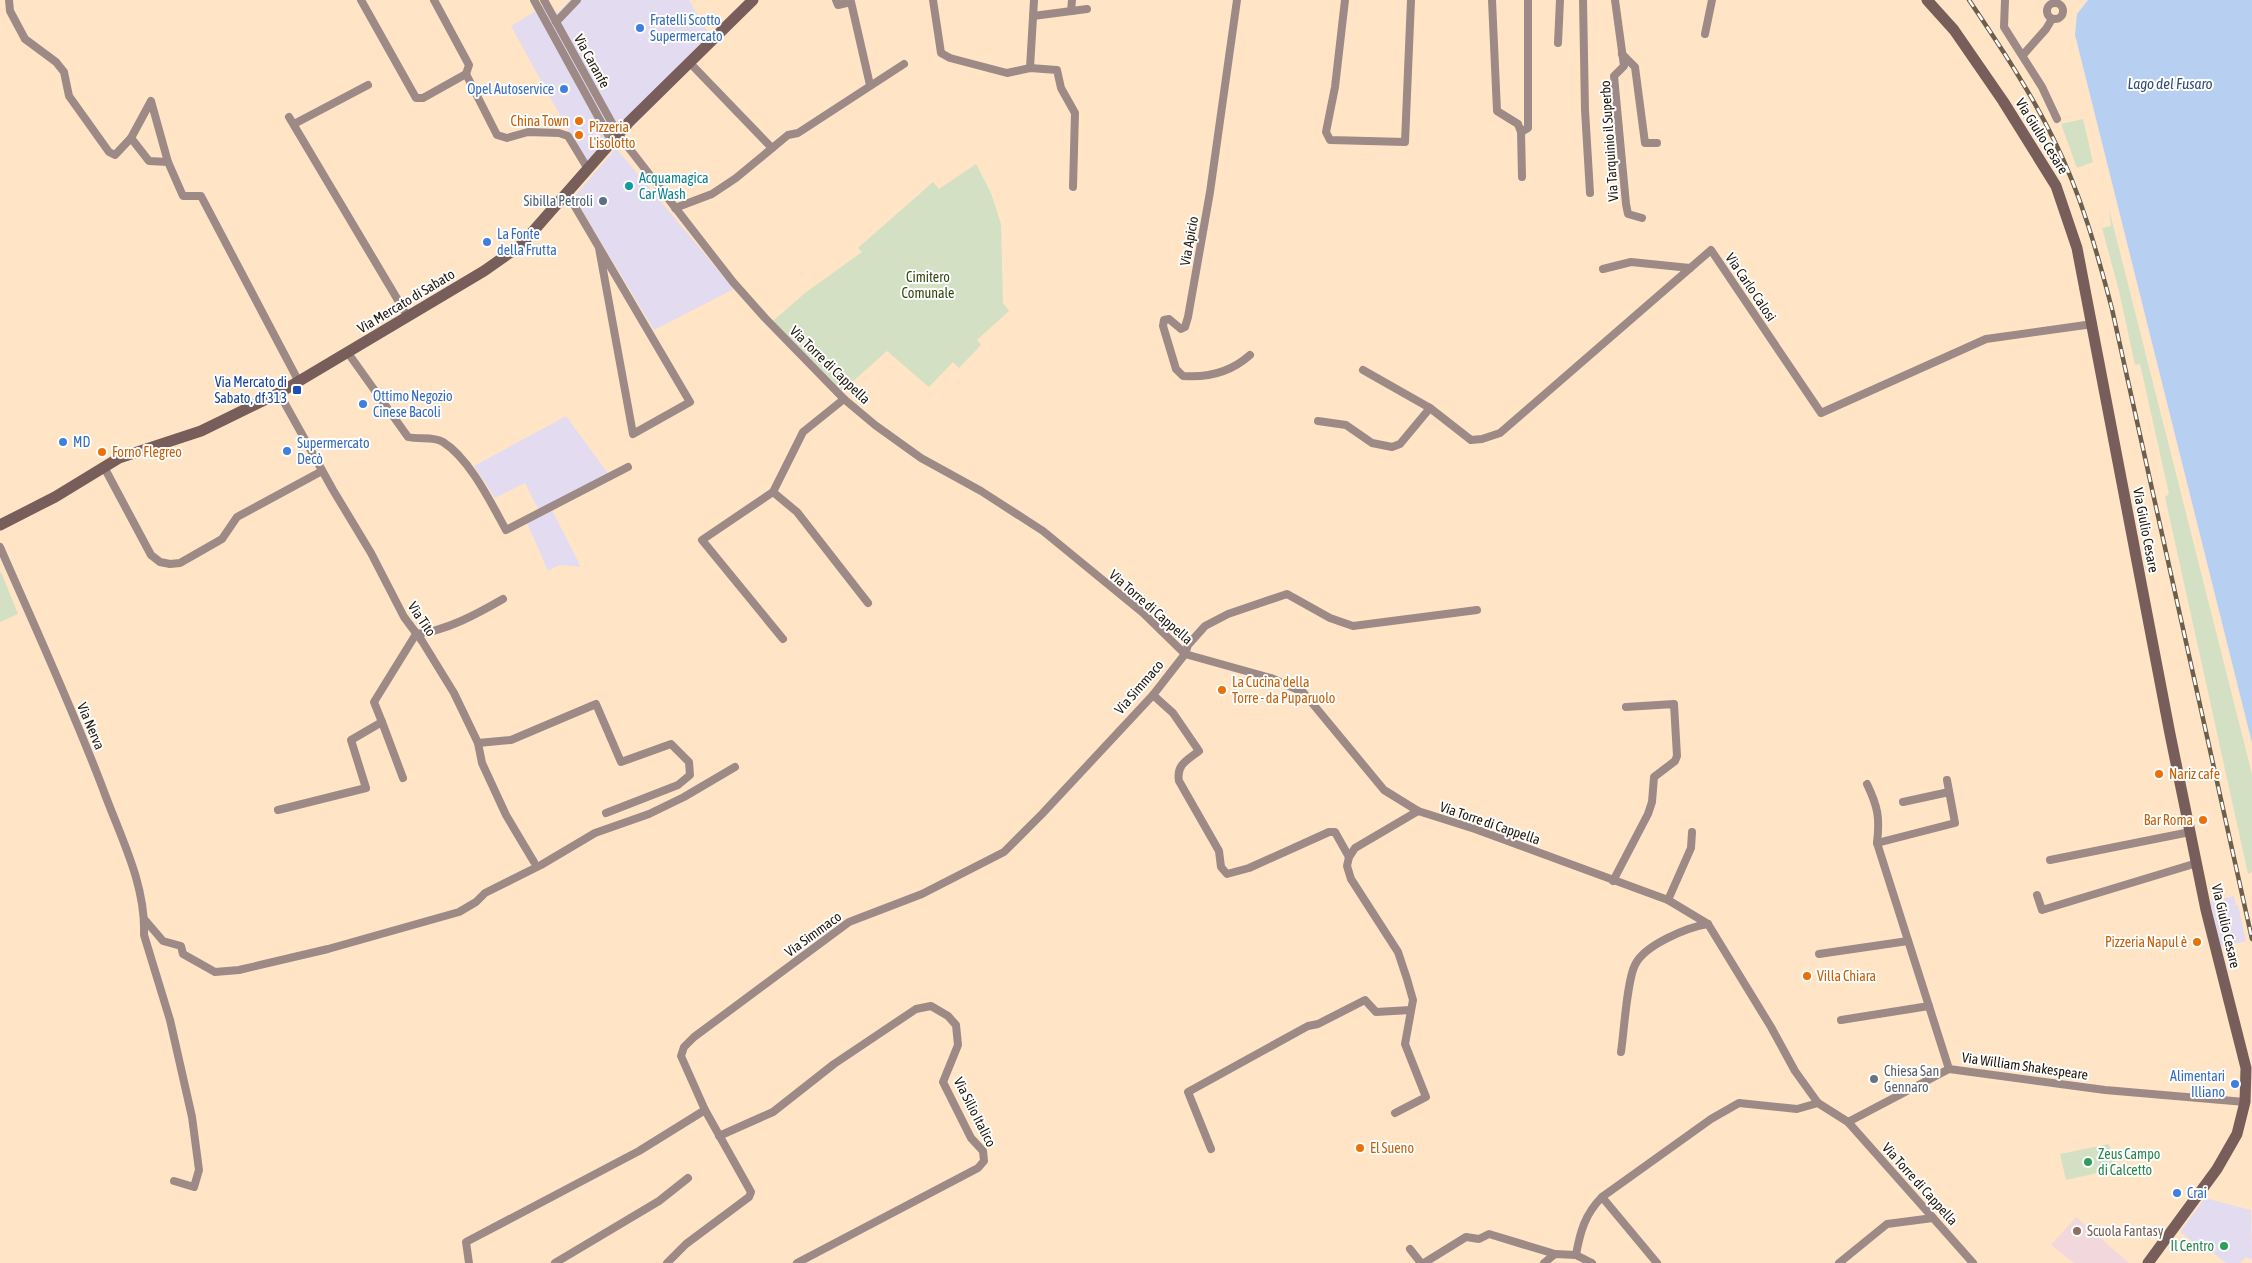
<svg xmlns="http://www.w3.org/2000/svg" width="2252" height="1263" viewBox="0 0 2252 1263" font-family="'Asap Condensed',sans-serif">
<style>
.commercial{fill:#e3dbf0}
.education{fill:#f2d8dd}
.green{fill:#d3e0c4}
.water{fill:#b7cff1}
.lines{fill:none;stroke-linecap:round;stroke-linejoin:round}
.street{stroke:#9d8a87;stroke-width:8}
.secondary{stroke:#775e5a;stroke-width:11}
.rail-casing{stroke:#6e5f4c;stroke-width:4.5}
.rail{stroke:#fff;stroke-width:2.5;stroke-dasharray:8;stroke-linecap:butt}
.shop-dot{fill:#3f7fe0;stroke:#fff;stroke-width:2}
.food-dot{fill:#e8710a;stroke:#fff;stroke-width:2}
.culture-dot{fill:#0f9aa8;stroke:#fff;stroke-width:2}
.service-dot{fill:#5c6f8a;stroke:#fff;stroke-width:2}
.transit-dot{fill:#1a4fb4;stroke:#fff;stroke-width:2}
.worship-dot{fill:#6b7280;stroke:#fff;stroke-width:2}
.leisure-dot{fill:#2e9e5b;stroke:#fff;stroke-width:2}
.education-dot{fill:#8d6e63;stroke:#fff;stroke-width:2}
.labels{text-anchor:middle;dominant-baseline:central;stroke-width:4;stroke-linejoin:round;paint-order:stroke}
.shop-label{font-size:14px;fill:#366cbe;stroke:#fff;text-anchor:start}
.street-label{font-size:14px;fill:#21180c;stroke:#fff}
.food-label{font-size:14px;fill:#c56008;stroke:#fff;text-anchor:start}
.culture-label{font-size:14px;fill:#0d838f;stroke:#fff;text-anchor:start}
.service-label{font-size:14px;fill:#4e5e75;stroke:#fff;text-anchor:end}
.park-label{font-size:14px;fill:#344911;stroke:#fff}
.transit-label{font-size:14px;fill:#164399;stroke:#fff;text-anchor:end}
.worship-label{font-size:14px;fill:#5b616d;stroke:#fff;text-anchor:start}
.leisure-label{font-size:14px;fill:#27864d;stroke:#fff;text-anchor:start}
.education-label{font-size:14px;fill:#785e54;stroke:#fff;text-anchor:start}
.water-label{font-size:15px;font-style:italic;fill:#2e4d7a;stroke:#fff}
</style>
<rect width="100%" height="100%" fill="#ffe5c6"/>
<g class="commercial">
<path d="M 570,0 L 689,0 L 710,36 L 586,163 L 511,26 L 544,6 L 558,13 Z"/>
<path d="M 616,148 L 734,289 L 654,330 L 574,197 Z"/>
<path d="M 566,416 L 610,476 L 551,508 L 581,567 L 559,565 L 548,571 L 526,521 L 541,515 L 525,483 L 495,498 L 474,466 Z"/>
<path d="M 2234,896 L 2236,905 L 2238,905 L 2246,941 L 2221,947 L 2210,901 Z"/>
<path d="M 2205,1198 L 2251,1210 L 2252,1260 L 2246,1257 L 2240,1263 L 2226,1263 L 2206,1247 L 2203,1250 L 2180,1232 Z"/>
</g>
<path class="education" d="M 2076,1217 L 2129,1263 L 2074,1263 L 2051,1245 Z"/>
<g class="green">
<path d="M 2083,119 L 2093,162 L 2077,168 L 2061,124 Z"/>
<path d="M 976,164 L 991,193 L 1001,224 L 1003,303 L 1009,311 L 977,340 L 981,345 L 959,368 L 953,362 L 929,387 L 887,351 L 842,391 L 773,321 L 805,293 L 862,252 L 858,248 L 933,182 L 939,189 Z"/>
<path d="M 2109,209 L 2252,774 L 2252,872 L 2248,874 L 2165,497 L 2169,494 L 2140,364 L 2135,365 L 2119,291 L 2102,228 L 2111,226 Z"/>
<path d="M 1,572 L 18,614 L 0,622 L 0,573 Z"/>
<path d="M 2109,1144 L 2115,1169 L 2066,1180 L 2060,1154 Z"/>
</g>
<path class="water" d="M 2088,0 L 2252,0 L 2252,743 L 2075,35 L 2077,14 Z"/>
<g class="lines">
<g class="street">
<path d="M 9,0 L 10,11 L 25,39 L 56,62 L 64,72 L 69,96 L 109,152 L 115,155 L 131,138 L 149,161 L 168,162 L 183,196 L 201,196 L 299,382"/>
<path d="M 361,0 L 416,98 L 423,98 L 466,74"/>
<path d="M 434,0 L 469,65 L 466,74 L 497,135 L 507,138 L 528,132 L 559,133 L 568,136 L 588,169"/>
<path d="M 534,0 L 612,142"/>
<path d="M 544,0 L 618,134 L 733,282 L 765,318 L 844,399 L 875,425 L 921,458 L 981,491 L 1043,531 L 1143,613 L 1185,654 L 1271,678 L 1303,692 L 1384,790 L 1418,811 L 1475,829 L 1668,900 L 1708,924 L 1771,1027 L 1795,1071 L 1818,1103 L 1848,1122 L 1973,1263"/>
<path d="M 836,0 L 838,5 L 851,2 L 870,85"/>
<path d="M 933,0 L 941,53 L 950,58 L 1007,73 L 1030,68 L 1057,70 L 1061,88 L 1075,113 L 1073,187"/>
<path d="M 1237,0 L 1210,192 L 1188,317 L 1185,327 L 1181,329 L 1169,319 L 1164,320 L 1163,326 L 1176,369 L 1183,376 C 1209,378 1231,372 1250,355"/>
<path d="M 1345,0 L 1335,87 L 1326,132 L 1330,140 L 1405,142 L 1411,0"/>
<path d="M 1492,0 L 1497,111 L 1518,124 L 1521,132"/>
<path d="M 1583,0 L 1585,110 L 1590,193"/>
<path d="M 1615,0 L 1624,66 L 1614,76 L 1626,204 L 1628,214 L 1642,218"/>
<path d="M 2005,0 L 2004,27 L 2042,87 L 2057,119"/>
<circle cx="2055" cy="11" r="8"/>
<path d="M 1071,11 L 1072,0"/>
<path d="M 1033,16 L 1087,9"/>
<path d="M 556,22 L 577,0"/>
<path d="M 1705,34 L 1712,0"/>
<path d="M 1558,43 L 1560,0"/>
<path d="M 1622,54 L 1635,67 L 1645,143 L 1657,143"/>
<path d="M 2023,55 L 2046,29 L 2052,19"/>
<path d="M 689,62 L 772,148"/>
<path d="M 1030,68 L 1034,0"/>
<path d="M 289,117 L 408,317"/>
<path d="M 294,124 L 368,85"/>
<path d="M 131,138 L 151,101 L 168,162"/>
<path d="M 1522,177 L 1521,132 L 1528,128 L 1528,0"/>
<path d="M 567,193 L 690,402 L 633,434 L 599,248"/>
<path d="M 675,208 L 712,194 L 736,178 L 788,135 L 798,133 L 904,64"/>
<path d="M 1603,269 L 1631,262 L 1690,268"/>
<path d="M 348,353 L 408,437 C 419,440 433,436 443,442 C 470,459 491,503 506,530 L 628,467"/>
<path d="M 1363,370 L 1430,408 L 1471,440 L 1482,439 L 1500,433 L 1711,250 L 1821,413 L 1986,339 L 2093,324"/>
<path d="M 279,393 L 333,490 L 371,553 L 404,617 L 422,641 L 454,693 L 478,743 L 482,763 L 506,815 L 534,862"/>
<path d="M 1318,421 L 1346,425 L 1372,443 L 1392,447 L 1400,444 L 1430,408"/>
<path d="M 104,467 L 151,555 L 160,562 L 170,564 L 180,563 L 222,539 L 237,517 L 322,471"/>
<path d="M 773,492 L 797,512 L 868,603"/>
<path d="M 0,547 C 35,627 72,707 103,789 C 120,836 146,884 144,935 L 170,1020 L 192,1117 L 199,1170 L 194,1187 L 174,1181"/>
<path d="M 783,639 L 702,540 L 773,492 L 803,432 L 844,399"/>
<path d="M 1153,695 L 1173,713 L 1199,751 C 1187,760 1176,765 1179,781 L 1219,851 L 1221,867 L 1227,874 L 1249,868 L 1329,832 L 1335,832 L 1349,857"/>
<path d="M 382,722 L 403,778"/>
<path d="M 478,743 L 511,740 L 596,704 L 621,762 L 671,744 L 689,762 L 690,775 L 678,785 L 606,813"/>
<path d="M 1867,784 C 1878,807 1880,818 1877,843 L 1949,1069"/>
<path d="M 1903,802 L 1949,792"/>
<path d="M 278,810 L 366,788 L 351,740 L 382,722 L 374,702 L 416,634 C 446,631 477,614 503,599"/>
<path d="M 1877,843 L 1955,823 L 1947,780"/>
<path d="M 2050,860 L 2190,832"/>
<path d="M 1613,881 L 1648,814 L 1652,802 L 1654,777 L 1675,761 L 1677,756 L 1674,704 L 1626,707"/>
<path d="M 2037,895 L 2042,910 L 2197,863"/>
<path d="M 1668,900 L 1691,848 L 1692,832"/>
<path d="M 145,920 L 163,941 L 181,946 L 183,954 L 215,972 L 239,970 L 328,949 L 459,912 L 476,902 L 485,893 L 541,865 L 595,833 L 649,814 L 684,797 L 735,767"/>
<path d="M 1819,954 L 1908,941"/>
<path d="M 1841,1020 L 1929,1006"/>
<path d="M 1621,1052 C 1624,1032 1627,980 1635,965 C 1644,945 1688,927 1708,924"/>
<path d="M 1949,1069 L 2105,1090 L 2245,1102"/>
<path d="M 1395,1113 L 1426,1097 L 1405,1044 L 1413,1000 L 1407,979 L 1398,952 L 1351,879 L 1347,866 L 1349,857 L 1355,848 L 1418,811"/>
<path d="M 1848,1122 L 1949,1069"/>
<path d="M 719,1136 L 773,1112 L 834,1064 L 916,1009 L 931,1006 L 948,1016 L 956,1025 L 958,1045 L 943,1082 L 971,1138 L 983,1151 L 984,1161 L 978,1168 L 797,1263"/>
<path d="M 1211,1149 L 1188,1092 L 1308,1026 L 1318,1024 L 1365,1000 L 1376,1012 L 1411,1010"/>
<path d="M 1602,1197 L 1657,1263"/>
<path d="M 1410,1249 L 1421,1263"/>
<path d="M 1576,1255 C 1580,1232 1585,1214 1602,1197 L 1711,1119 L 1739,1103 L 1797,1109 L 1818,1103"/>
<path d="M 469,1263 L 466,1242 L 639,1151 L 705,1110"/>
<path d="M 555,1263 L 659,1201 L 688,1178"/>
<path d="M 667,1263 L 686,1244 L 749,1197 L 751,1192 L 705,1110 L 681,1056 L 684,1047 L 694,1037 L 849,922 L 922,894 L 1004,852 L 1042,814 L 1153,695 L 1185,654 L 1188,645 L 1205,626 L 1228,614 L 1287,594 L 1330,618 L 1353,626 L 1477,610"/>
<path d="M 1424,1263 L 1466,1237 L 1479,1239 L 1489,1234 L 1555,1254"/>
<path d="M 1544,1263 L 1555,1254 L 1576,1255 L 1592,1263"/>
<path d="M 1839,1263 L 1887,1224 L 1933,1218"/>
</g>
<g class="secondary">
<path d="M 1927,0 L 1954,30 L 2003,101 L 2056,186 L 2077,248 L 2170,734 L 2206,910 L 2246,1068 L 2245,1102 L 2237,1134 L 2217,1169 L 2148,1263"/>
<path d="M 0,525 L 55,497 L 119,458 L 201,431 L 279,393 L 484,271 L 521,245 L 629,122 L 753,0"/>
</g>
<g class="rail-casing">
<path id="rail" d="M 1969,0 C 2000,46 2030,91 2054,140 C 2081,194 2097,252 2112,309 L 2252,939"/>
</g>
<use href="#rail" class="rail"/>
</g>
<g class="shop-dot">
<circle cx="640" cy="28" r="5"/>
<circle cx="564" cy="89" r="5"/>
<circle cx="487" cy="242" r="5"/>
<circle cx="363" cy="404" r="5"/>
<circle cx="63" cy="442" r="5"/>
<circle cx="287" cy="451" r="5"/>
<circle cx="2235" cy="1084" r="5"/>
<circle cx="2177" cy="1193" r="5"/>
</g>
<g class="food-dot">
<circle cx="579" cy="121" r="5"/>
<circle cx="579" cy="135" r="5"/>
<circle cx="102" cy="452" r="5"/>
<circle cx="1222" cy="690" r="5"/>
<circle cx="2159" cy="774" r="5"/>
<circle cx="2203" cy="820" r="5"/>
<circle cx="2197" cy="942" r="5"/>
<circle cx="1807" cy="976" r="5"/>
<circle cx="1360" cy="1148" r="5"/>
</g>
<circle class="culture-dot" cx="629" cy="186" r="5"/>
<circle class="service-dot" cx="603" cy="201" r="5"/>
<rect class="transit-dot" x="292" y="385" width="10" height="10" rx="2.5"/>
<circle class="worship-dot" cx="1874" cy="1079" r="5"/>
<g class="leisure-dot">
<circle cx="2088" cy="1162" r="5"/>
<circle cx="2224" cy="1246" r="5"/>
</g>
<circle class="education-dot" cx="2077" cy="1231" r="5"/>
<g class="labels">
<g class="shop-label">
<text x="650" y="20">Fratelli Scotto<tspan x="650" dy="16">Supermercato</tspan></text>
<text x="554" y="89" text-anchor="end">Opel Autoservice</text>
<text x="497" y="234">La Fonte<tspan x="497" dy="16">della Frutta</tspan></text>
<text x="373" y="396">Ottimo Negozio<tspan x="373" dy="16">Cinese Bacoli</tspan></text>
<text x="73" y="442">MD</text>
<text x="297" y="443">Supermercato<tspan x="297" dy="16">Decò</tspan></text>
<text x="2225" y="1076" text-anchor="end">Alimentari<tspan x="2225" dy="16">Illiano</tspan></text>
<text x="2187" y="1193">Crai</text>
</g>
<g class="street-label">
<text transform="translate(592 61) rotate(61)">Via Caranfe</text>
<text transform="translate(2042 136) rotate(58)">Via Giulio Cesare</text>
<text transform="translate(1609 141) rotate(-94)">Via Tarquinio il Superbo</text>
<text transform="translate(1189 241) rotate(-80)">Via Apicio</text>
<text transform="translate(1751 287) rotate(56)">Via Carlo Calosi</text>
<text transform="translate(406 301) rotate(-31)">Via Mercato di Sabato</text>
<text transform="translate(830 365) rotate(44)">Via Torre di Cappella</text>
<text transform="translate(2146 530) rotate(79)">Via Giulio Cesare</text>
<text transform="translate(1151 607) rotate(41)">Via Torre di Cappella</text>
<text transform="translate(422 619) rotate(56)">Via Tito</text>
<text transform="translate(1139 687) rotate(-49)">Via Simmaco</text>
<text transform="translate(91 726) rotate(67)">Via Nerva</text>
<text transform="translate(1490 823) rotate(19)">Via Torre di Cappella</text>
<text transform="translate(2226 926) rotate(77)">Via Giulio Cesare</text>
<text transform="translate(813 934) rotate(-36)">Via Simmaco</text>
<text transform="translate(2025 1066) rotate(8)">Via William Shakespeare</text>
<text transform="translate(975 1112) rotate(63)">Via Silio Italico</text>
<text transform="translate(1920 1184) rotate(48)">Via Torre di Cappella</text>
</g>
<g class="food-label">
<text x="569" y="121" text-anchor="end">China Town</text>
<text x="589" y="127">Pizzeria<tspan x="589" dy="16">L'isolotto</tspan></text>
<text x="112" y="452">Forno Flegreo</text>
<text x="1232" y="682">La Cucina della<tspan x="1232" dy="16">Torre - da Puparuolo</tspan></text>
<text x="2169" y="774">Nariz cafe</text>
<text x="2193" y="820" text-anchor="end">Bar Roma</text>
<text x="2187" y="942" text-anchor="end">Pizzeria Napul è</text>
<text x="1817" y="976">Villa Chiara</text>
<text x="1370" y="1148">El Sueno</text>
</g>
<g class="culture-label">
<text x="639" y="178">Acquamagica<tspan x="639" dy="16">Car Wash</tspan></text>
</g>
<g class="service-label">
<text x="593" y="201">Sibilla Petroli</text>
</g>
<g class="park-label">
<text x="928" y="277">Cimitero<tspan x="928" dy="16">Comunale</tspan></text>
</g>
<g class="transit-label">
<text x="287" y="382">Via Mercato di<tspan x="287" dy="16">Sabato, df 313</tspan></text>
</g>
<g class="worship-label">
<text x="1884" y="1071">Chiesa San<tspan x="1884" dy="16">Gennaro</tspan></text>
</g>
<g class="leisure-label">
<text x="2098" y="1154">Zeus Campo<tspan x="2098" dy="16">di Calcetto</tspan></text>
<text x="2214" y="1246" text-anchor="end">Il Centro</text>
</g>
<g class="education-label">
<text x="2087" y="1231">Scuola Fantasy</text>
</g>
<g class="water-label">
<text x="2170" y="83">Lago del Fusaro</text>
</g>
</g>
</svg>
